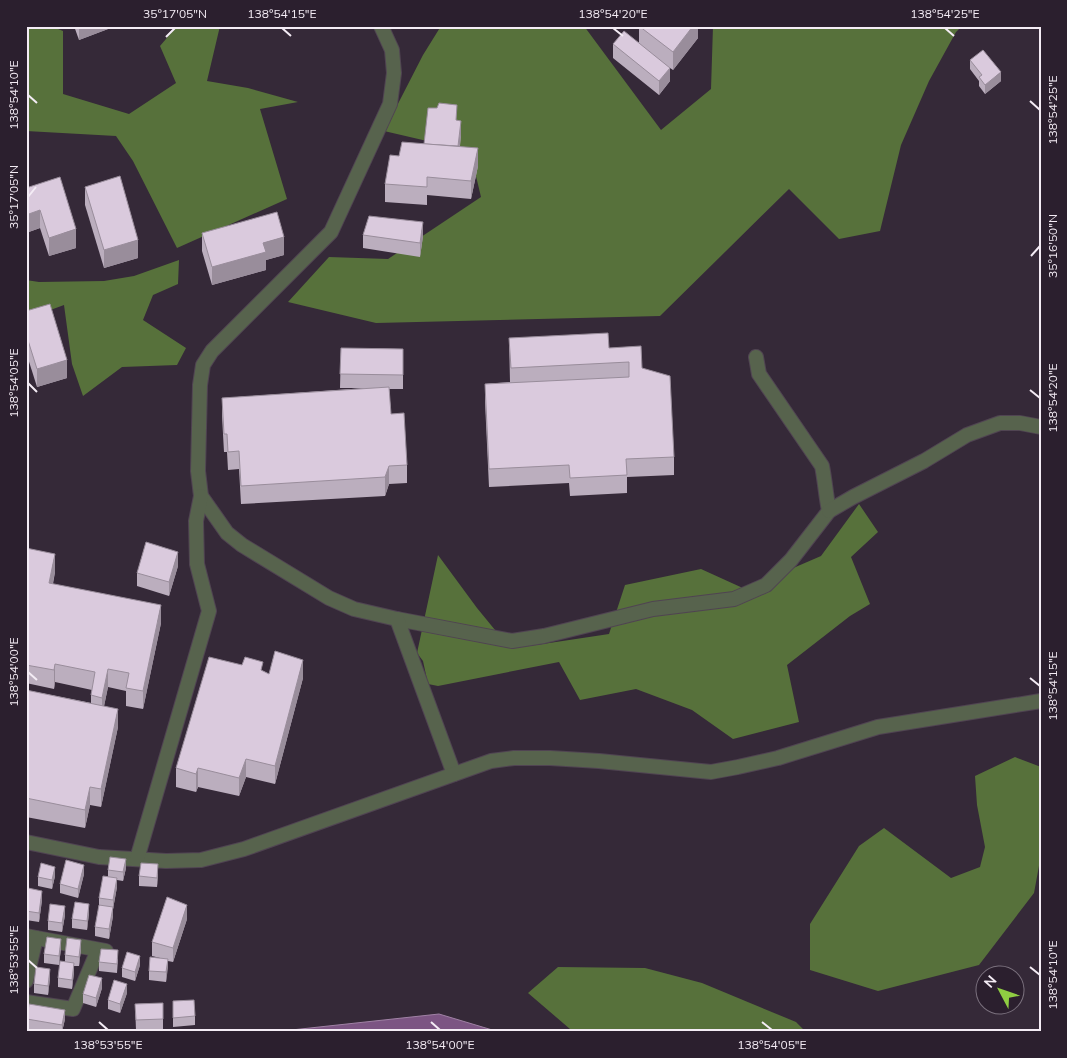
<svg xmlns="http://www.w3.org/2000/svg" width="1067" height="1058" viewBox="0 0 1067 1058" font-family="Mulish,sans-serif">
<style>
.forest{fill:#57713b}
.water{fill:#7c5583;stroke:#a082a5}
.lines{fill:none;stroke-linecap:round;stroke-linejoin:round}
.minor-casing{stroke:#504452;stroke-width:16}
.minor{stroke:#57634d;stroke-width:14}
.wall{fill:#bbaebe}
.shaded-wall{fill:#998d9b}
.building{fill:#dacadd;stroke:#998d9b}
.ticks{fill:none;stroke:#f4ecf5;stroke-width:2}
.neatline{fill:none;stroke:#f4ecf5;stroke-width:2}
.ticks-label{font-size:12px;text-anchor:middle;fill:#f4ecf5}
</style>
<rect width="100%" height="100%" fill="#352938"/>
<g class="forest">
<path d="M 26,26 L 51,26 L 63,31 L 63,94 L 129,114 L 176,83 L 160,46 L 177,26 L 220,26 L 207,81 L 248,88 L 298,102 L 260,109 L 287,199 L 177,248 L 133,161 L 116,136 L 26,131 Z"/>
<path d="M 441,26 L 584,26 L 661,130 L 711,89 L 713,26 L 962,26 L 956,32 L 929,81 L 901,145 L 880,231 L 839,239 L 789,189 L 660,316 L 376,323 L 288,302 L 329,257 L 388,259 L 481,197 L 470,151 L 384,131 L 423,55 Z"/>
<path d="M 179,260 L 178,284 L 153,295 L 143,320 L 186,348 L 177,365 L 122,367 L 83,396 L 72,364 L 64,305 L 26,319 L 26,280 L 39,282 L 104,281 L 134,276 Z"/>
<path d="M 859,504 L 878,532 L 851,557 L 870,604 L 850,616 L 787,665 L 799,722 L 733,739 L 692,710 L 636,689 L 580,700 L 559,662 L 438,686 L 428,684 L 423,661 L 417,653 L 438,555 L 477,608 L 509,647 L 536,645 L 609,634 L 625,585 L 701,569 L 745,589 L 821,556 Z"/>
<path d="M 1015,757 L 1041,767 L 1041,855 L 1034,893 L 979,965 L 878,991 L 810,970 L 810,924 L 859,846 L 884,828 L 951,878 L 980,867 L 985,847 L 977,805 L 975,776 Z"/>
<path d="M 558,967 L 645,968 L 702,983 L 796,1022 L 806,1032 L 570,1032 L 570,1029 L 528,993 Z"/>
</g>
<path class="water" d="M 439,1014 L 499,1032 L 273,1032 Z"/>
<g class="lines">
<g class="minor-casing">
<g id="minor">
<path d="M 381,26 L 392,50 L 394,73 L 390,104 L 331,232 L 212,351 L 203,365 L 200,385 L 198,471 L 201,496 L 227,533 L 242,545 L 329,598 L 354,609 L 397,619 L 512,641 L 544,636 L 653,609 L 734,599 L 766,585 L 791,560 L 829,511 C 826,496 825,481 822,466 L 759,374 L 756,357"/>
<path d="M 829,511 L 853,497 L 924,461 L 967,435 L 1000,423 L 1020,423 L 1041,427"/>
<path d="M 397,619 L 454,774"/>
<path d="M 26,842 L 99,857 L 166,861 L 201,860 L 244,849 L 491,761 L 514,758 L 550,758 L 599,761 L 711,772 L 738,767 L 778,758 L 878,727 L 1041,701"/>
<path d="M 137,859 L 209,611 L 197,564 L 196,521 L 201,496"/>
<path d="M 26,936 L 106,951"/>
<path d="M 26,981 L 36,938"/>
<path d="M 26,1002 L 73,1009 L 98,950"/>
</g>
</g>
<use href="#minor" class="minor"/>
</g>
<g class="wall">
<path d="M 74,26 L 108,26 L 108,29 L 79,40 Z"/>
<path d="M 300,26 L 317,26 L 316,29 L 300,29 Z"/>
<path d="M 639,26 L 698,26 L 698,38 L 673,70 L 670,68 L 670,81 L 659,95 L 613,58 L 613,44 L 639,42 Z"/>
<path d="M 970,60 L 1001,81 L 985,94 L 979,86 L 979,81 L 970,69 Z"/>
<path d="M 457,121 L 461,135 L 460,146 L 478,166 L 471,199 L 427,195 L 427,205 L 385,202 L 385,184 L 399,156 L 424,144 Z"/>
<path d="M 85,187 L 138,258 L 104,268 L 85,205 Z"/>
<path d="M 26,188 L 76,248 L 49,256 L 40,228 L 26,233 Z"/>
<path d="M 202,233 L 284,255 L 266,260 L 266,270 L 212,285 L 202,251 Z"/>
<path d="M 363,235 L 423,236 L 420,257 L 363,248 Z"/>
<path d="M 26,311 L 67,378 L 37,387 L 26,352 Z"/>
<path d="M 509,338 L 609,348 L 642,368 L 674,457 L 674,475 L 627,477 L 627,493 L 570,496 L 569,483 L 489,487 L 485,402 L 485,384 L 510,382 Z"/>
<path d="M 341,348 L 403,349 L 403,389 L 389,389 L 391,414 L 407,465 L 407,483 L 389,484 L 385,496 L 241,504 L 239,469 L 228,470 L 227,452 L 224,452 L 222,416 L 222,398 L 366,388 L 340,388 Z"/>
<path d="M 26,548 L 55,572 L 53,584 L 161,623 L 143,709 L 126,706 L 126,691 L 108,687 L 104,706 L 118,727 L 101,807 L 90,805 L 85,828 L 26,817 L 26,690 L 91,703 L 91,695 L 92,690 L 55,682 L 54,689 L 26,683 Z"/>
<path d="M 178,566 L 169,596 L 137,586 L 137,573 Z"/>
<path d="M 263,671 L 269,674 L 303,678 L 275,784 L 246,777 L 239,796 L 198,787 L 196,792 L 176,787 L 176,768 Z"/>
<path d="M 126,868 L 123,881 L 117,880 L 117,887 L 113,909 L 113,916 L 109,939 L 95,936 L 95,927 L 99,905 L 99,898 L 108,876 L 108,870 Z"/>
<path d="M 84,874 L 78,898 L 60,893 L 60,884 Z"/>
<path d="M 158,874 L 157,887 L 139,886 L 139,876 Z"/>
<path d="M 55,876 L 52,889 L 38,886 L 38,877 Z"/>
<path d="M 26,900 L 42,900 L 39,922 L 26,920 Z"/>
<path d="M 89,913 L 87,930 L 72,928 L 72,919 Z"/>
<path d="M 65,915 L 62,932 L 48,930 L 48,921 Z"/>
<path d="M 187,919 L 173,962 L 168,961 L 166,982 L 149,980 L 149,971 L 160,958 L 152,956 L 152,942 Z"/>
<path d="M 61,948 L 59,965 L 44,963 L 44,954 Z"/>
<path d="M 81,949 L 79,966 L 74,966 L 74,972 L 72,989 L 58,987 L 58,978 L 65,961 L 65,955 Z"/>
<path d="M 118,959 L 117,973 L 99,971 L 99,962 Z"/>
<path d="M 140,965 L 135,981 L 122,977 L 122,968 Z"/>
<path d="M 50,978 L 48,995 L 34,993 L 34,984 Z"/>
<path d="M 102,988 L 96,1007 L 83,1003 L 83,994 Z"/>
<path d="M 127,993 L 120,1013 L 108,1009 L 108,1000 Z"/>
<path d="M 173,1001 L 195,1016 L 195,1025 L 173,1027 Z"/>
<path d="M 163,1003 L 163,1029 L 136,1030 L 135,1004 Z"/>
<path d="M 27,1019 L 65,1019 L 62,1032 L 47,1032 L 27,1029 Z"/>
</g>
<g class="shaded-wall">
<path d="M 79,26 L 108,26 L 108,29 L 79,40 Z"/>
<path d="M 693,26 L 698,26 L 698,38 L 673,70 L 673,52 Z"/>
<path d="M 670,68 L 670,81 L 659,95 L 659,81 Z"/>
<path d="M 1001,72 L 1001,81 L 985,94 L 985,85 Z"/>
<path d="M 461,121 L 461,135 L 458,160 L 458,147 Z"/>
<path d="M 478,148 L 478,166 L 471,199 L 471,181 Z"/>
<path d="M 40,210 L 40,228 L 26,233 L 26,215 Z"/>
<path d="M 423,222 L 423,236 L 420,257 L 420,243 Z"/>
<path d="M 76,229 L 76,248 L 49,256 L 49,238 Z"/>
<path d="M 284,237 L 284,255 L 266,260 L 266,270 L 212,285 L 212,267 L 263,243 Z"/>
<path d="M 138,240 L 138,258 L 104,268 L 104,250 Z"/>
<path d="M 67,360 L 67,378 L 37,387 L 37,369 Z"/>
<path d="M 389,466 L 389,484 L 385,496 L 385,477 Z"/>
<path d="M 178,552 L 178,566 L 169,596 L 169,582 Z"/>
<path d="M 55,554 L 55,572 L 49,601 L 49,583 Z"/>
<path d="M 161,605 L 161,623 L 143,709 L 143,691 Z"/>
<path d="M 303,660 L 303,678 L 275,784 L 275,766 Z"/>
<path d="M 55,664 L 55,682 L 54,689 L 54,670 Z"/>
<path d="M 108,669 L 108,687 L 102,716 L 102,698 Z"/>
<path d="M 118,709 L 118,727 L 101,807 L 101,789 Z"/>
<path d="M 246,759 L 246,777 L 239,796 L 239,778 Z"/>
<path d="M 198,768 L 198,787 L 196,792 L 196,774 Z"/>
<path d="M 90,787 L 90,805 L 85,828 L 85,810 Z"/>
<path d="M 126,859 L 126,868 L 123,881 L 123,872 Z"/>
<path d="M 158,864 L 158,874 L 157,887 L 157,878 Z"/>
<path d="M 84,865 L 84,874 L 78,898 L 78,889 Z"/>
<path d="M 55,867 L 55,876 L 52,889 L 52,880 Z"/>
<path d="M 117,878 L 117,887 L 113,909 L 113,900 Z"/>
<path d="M 42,891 L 42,900 L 39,922 L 39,913 Z"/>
<path d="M 89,904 L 89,913 L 87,930 L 87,921 Z"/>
<path d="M 187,905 L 187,919 L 173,962 L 173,948 Z"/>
<path d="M 65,906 L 65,915 L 62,932 L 62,923 Z"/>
<path d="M 113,907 L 113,916 L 109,939 L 109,929 Z"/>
<path d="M 61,939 L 61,948 L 59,965 L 59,956 Z"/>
<path d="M 81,940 L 81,949 L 79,966 L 79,957 Z"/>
<path d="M 140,956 L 140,965 L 135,981 L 135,972 Z"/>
<path d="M 168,959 L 168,968 L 166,982 L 166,972 Z"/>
<path d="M 74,963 L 74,972 L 72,989 L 72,980 Z"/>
<path d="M 50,969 L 50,978 L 48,995 L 48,986 Z"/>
<path d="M 102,978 L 102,988 L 96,1007 L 96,998 Z"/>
<path d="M 127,984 L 127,993 L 120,1013 L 120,1004 Z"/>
<path d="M 65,1010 L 65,1019 L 62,1032 L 62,1025 Z"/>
</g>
<g class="building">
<path d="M 639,26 L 693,26 L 673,52 Z"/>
<path d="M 624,31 L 670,68 L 659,81 L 613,44 Z"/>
<path d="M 983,50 L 1001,72 L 985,85 L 979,77 L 982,75 L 970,60 Z"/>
<path d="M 439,103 L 457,105 L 456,120 L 461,121 L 458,146 L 424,144 L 428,108 L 437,108 Z"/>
<path d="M 402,142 L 478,148 L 471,181 L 427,177 L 427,187 L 385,184 L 390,155 L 399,156 Z"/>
<path d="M 120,176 L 138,240 L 104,250 L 85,187 Z"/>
<path d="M 60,177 L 76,229 L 49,238 L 40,210 L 26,215 L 26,188 Z"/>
<path d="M 277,212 L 284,237 L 263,243 L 266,252 L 212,267 L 202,233 Z"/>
<path d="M 369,216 L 423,222 L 420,243 L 363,235 Z"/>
<path d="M 50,304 L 67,360 L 37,369 L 26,334 L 26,311 Z"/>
<path d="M 608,333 L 609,348 L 641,346 L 642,368 L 670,376 L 674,457 L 626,459 L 627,475 L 570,478 L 569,465 L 489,469 L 485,384 L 629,377 L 629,362 L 511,368 L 509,338 Z"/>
<path d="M 341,348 L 403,349 L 403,375 L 340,374 Z"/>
<path d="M 389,387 L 391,414 L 404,413 L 407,465 L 389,466 L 385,477 L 241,486 L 239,451 L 228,452 L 227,434 L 224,434 L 222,398 Z"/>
<path d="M 146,542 L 178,552 L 169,582 L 137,573 Z"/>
<path d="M 26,548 L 55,554 L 49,583 L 161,605 L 143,691 L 126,688 L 129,673 L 108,669 L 102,698 L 91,695 L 95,672 L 55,664 L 54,670 L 26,665 Z"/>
<path d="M 275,651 L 303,660 L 275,766 L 246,759 L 239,778 L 198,768 L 196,774 L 176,768 L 209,657 L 242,665 L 245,657 L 263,662 L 261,670 L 269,674 Z"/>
<path d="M 26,690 L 118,709 L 101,789 L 90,787 L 85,810 L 26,798 Z"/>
<path d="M 110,857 L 126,859 L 123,872 L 108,870 Z"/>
<path d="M 66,860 L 84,865 L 78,889 L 60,884 Z"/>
<path d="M 41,863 L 55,867 L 52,880 L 38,877 Z"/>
<path d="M 141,863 L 158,864 L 157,878 L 139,876 Z"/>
<path d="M 103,876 L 117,878 L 113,900 L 99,898 Z"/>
<path d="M 28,888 L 42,891 L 39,913 L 26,911 L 26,900 Z"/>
<path d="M 167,897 L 187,905 L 173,948 L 152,942 Z"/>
<path d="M 75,902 L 89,904 L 87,921 L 72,919 Z"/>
<path d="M 50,904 L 65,906 L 62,923 L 48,921 Z"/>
<path d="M 99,905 L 113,907 L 109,929 L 95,927 Z"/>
<path d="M 47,937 L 61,939 L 59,956 L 44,954 Z"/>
<path d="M 67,938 L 81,940 L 79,957 L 65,955 Z"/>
<path d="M 101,949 L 118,950 L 117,964 L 99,962 Z"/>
<path d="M 127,952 L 140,956 L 135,972 L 122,968 Z"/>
<path d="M 150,957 L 168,959 L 166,972 L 149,971 Z"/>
<path d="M 60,961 L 74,963 L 72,980 L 58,978 Z"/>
<path d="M 36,967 L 50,969 L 48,986 L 34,984 Z"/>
<path d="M 89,975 L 102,978 L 96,998 L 83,994 Z"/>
<path d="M 114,980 L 127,984 L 120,1004 L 108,1000 Z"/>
<path d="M 194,1000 L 195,1016 L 173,1018 L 173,1001 Z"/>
<path d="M 163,1003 L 163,1019 L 136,1020 L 135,1004 Z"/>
<path d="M 29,1004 L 65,1010 L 62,1025 L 27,1019 Z"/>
</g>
<path class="ticks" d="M 282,28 L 291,36M 613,28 L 623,36M 945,28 L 954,36M 166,37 L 175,28M 28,95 L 37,103M 1030,101 L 1040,110M 28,197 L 36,187M 1031,256 L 1040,246M 28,383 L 37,392M 1030,390 L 1040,398M 28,672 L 37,680M 1030,678 L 1040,686M 28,960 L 37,968M 1030,967 L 1040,975M 99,1022 L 108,1030M 431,1022 L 440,1030M 762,1022 L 772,1030"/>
<rect width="1067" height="1058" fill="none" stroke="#2b1f2e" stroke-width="55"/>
<g transform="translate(1000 990) rotate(311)"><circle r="24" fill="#2b1f2e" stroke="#7b717e"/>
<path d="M0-4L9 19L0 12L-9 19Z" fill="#8fcd42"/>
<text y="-8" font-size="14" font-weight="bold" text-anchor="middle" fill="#f4ecf5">N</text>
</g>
<rect x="28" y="28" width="1012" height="1002" class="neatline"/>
<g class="ticks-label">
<text x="175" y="18">35°17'05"N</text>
<text x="282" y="18">138°54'15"E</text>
<text x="613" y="18">138°54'20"E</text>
<text x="945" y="18">138°54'25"E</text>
<text transform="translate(14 95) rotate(-90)" y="4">138°54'10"E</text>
<text transform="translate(1053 110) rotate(-90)" y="4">138°54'25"E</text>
<text transform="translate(14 197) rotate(-90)" y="4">35°17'05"N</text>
<text transform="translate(1053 246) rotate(-90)" y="4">35°16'50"N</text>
<text transform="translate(14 383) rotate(-90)" y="4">138°54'05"E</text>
<text transform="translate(1053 398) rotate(-90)" y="4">138°54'20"E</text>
<text transform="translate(14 672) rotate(-90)" y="4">138°54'00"E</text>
<text transform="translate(1053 686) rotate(-90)" y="4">138°54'15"E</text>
<text transform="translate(14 960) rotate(-90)" y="4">138°53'55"E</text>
<text transform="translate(1053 975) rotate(-90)" y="4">138°54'10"E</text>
<text x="108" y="1049">138°53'55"E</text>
<text x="440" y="1049">138°54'00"E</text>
<text x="772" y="1049">138°54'05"E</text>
</g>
</svg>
